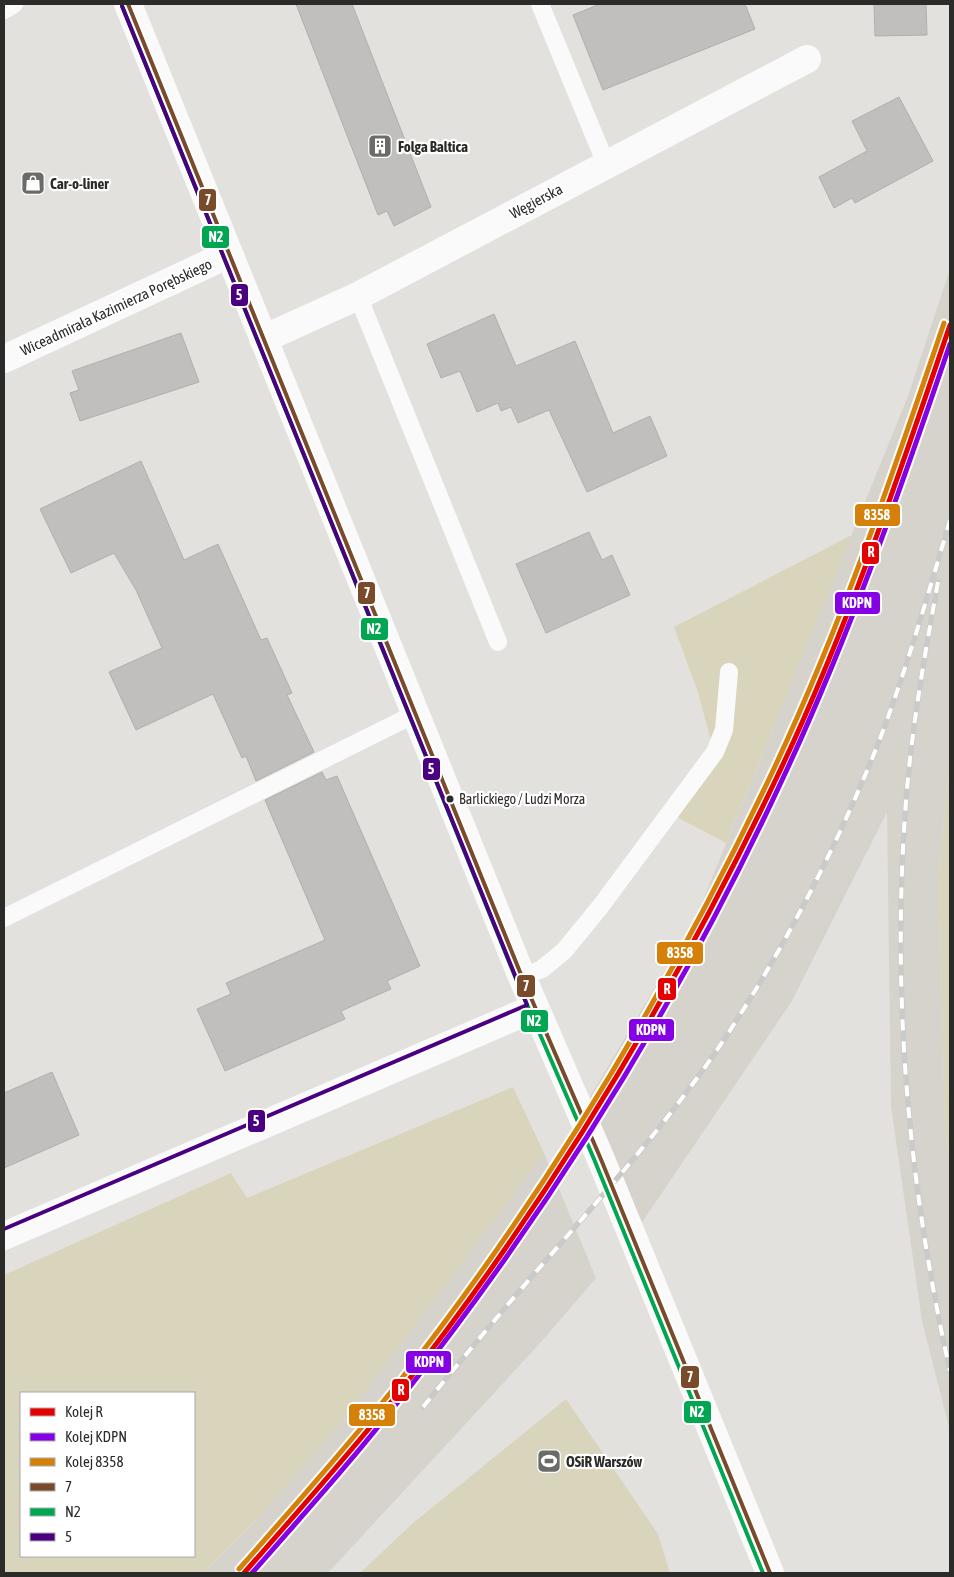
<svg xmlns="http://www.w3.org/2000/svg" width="954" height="1577" viewBox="0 0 954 1577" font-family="'Asap Condensed',sans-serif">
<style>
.built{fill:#d5d3cc}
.green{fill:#d9d5bc;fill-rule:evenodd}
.building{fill:#c0bfbd;stroke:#afafad}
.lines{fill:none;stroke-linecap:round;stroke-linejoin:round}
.service{stroke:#fbfafa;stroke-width:18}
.minor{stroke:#fbfafa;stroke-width:28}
.tertiary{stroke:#fbfafa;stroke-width:28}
.rail-casing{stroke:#cacac9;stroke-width:5.5}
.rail{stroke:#fff;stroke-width:4;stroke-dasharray:11;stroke-linecap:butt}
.bus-1-casing{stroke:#fff;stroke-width:8}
.bus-2-casing{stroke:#fff;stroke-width:8}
.bus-3-casing{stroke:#fff;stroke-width:8}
.bus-1{stroke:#7a4b2a;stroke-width:4}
.bus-2{stroke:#00a651;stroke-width:4}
.bus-3{stroke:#4b0082;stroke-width:4}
.rail-1-casing{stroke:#fff;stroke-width:9}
.rail-2-casing{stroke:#fff;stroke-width:9}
.rail-3-casing{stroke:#fff;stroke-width:9}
.rail-1{stroke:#e50000;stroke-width:5}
.rail-2{stroke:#8500e5;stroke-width:5}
.rail-3{stroke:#d58008;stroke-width:5}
.bus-dot{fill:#2b2b29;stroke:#fff;stroke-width:2}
.labels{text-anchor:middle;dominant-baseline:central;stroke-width:4.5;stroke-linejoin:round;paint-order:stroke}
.bus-label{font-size:14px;fill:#2b2b29;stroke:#fff;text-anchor:start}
.poi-label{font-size:15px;font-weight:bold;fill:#2b2b29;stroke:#fff;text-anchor:start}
.street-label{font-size:15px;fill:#2b2b29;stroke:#fff}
.line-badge{stroke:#fff;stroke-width:2}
.badge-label{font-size:14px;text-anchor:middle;font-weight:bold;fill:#fff}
</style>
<rect width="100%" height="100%" fill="#e2e1de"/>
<g class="built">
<path d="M 950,269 L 950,750 L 939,874 L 945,1131 L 950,1161 L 950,1431 L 922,1321 L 891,1106 L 887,812 L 792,1001 L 632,1237 L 581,1112 L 695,920 L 908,396 Z"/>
<path d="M 544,1153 L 596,1278 L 542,1341 L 328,1573 L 203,1573 L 257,1519 L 342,1422 Z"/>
</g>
<g class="green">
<path d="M 852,535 L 726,843 L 675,816 L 712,745 L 698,692 L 674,627 Z"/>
<path d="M 950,750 L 950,1161 L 945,1131 L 939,874 Z"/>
<path d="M 513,1087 L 544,1153 L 342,1422 L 257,1519 L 203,1573 L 4,1573 L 4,1275 L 231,1173 L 247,1198 ZM 21,1393 L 194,1393 L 194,1556 L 21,1556 Z"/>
<path d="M 566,1399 L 658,1534 L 670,1573 L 360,1573 L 413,1523 Z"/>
</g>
<g class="building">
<path d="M 296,4 L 352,4 L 431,207 L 394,226 L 387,211 L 378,215 Z"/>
<path d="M 600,4 L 745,4 L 755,29 L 603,90 L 573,15 Z"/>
<path d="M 874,4 L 926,4 L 927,35 L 875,36 Z"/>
<path d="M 899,97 L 933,161 L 855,203 L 852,198 L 834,208 L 819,177 L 867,151 L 852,121 Z"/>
<path d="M 494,314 L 516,366 L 575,341 L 613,433 L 650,416 L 667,456 L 587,492 L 549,410 L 518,423 L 511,407 L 501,411 L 498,403 L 477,412 L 460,371 L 441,378 L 427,344 Z"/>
<path d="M 181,333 L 199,382 L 80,421 L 70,393 L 79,390 L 72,371 Z"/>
<path d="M 141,461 L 184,560 L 218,544 L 261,640 L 267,638 L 292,693 L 287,695 L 314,752 L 256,781 L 246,756 L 242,758 L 213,694 L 136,730 L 109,672 L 162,648 L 136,590 L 114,553 L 71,573 L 40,509 Z"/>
<path d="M 589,532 L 602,560 L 612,555 L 630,595 L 546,633 L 516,564 Z"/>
<path d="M 322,772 L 326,780 L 337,776 L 420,966 L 387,981 L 391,989 L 341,1011 L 345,1019 L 225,1071 L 197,1009 L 231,994 L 226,983 L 325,940 L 265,800 Z"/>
<path d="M 52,1072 L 79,1135 L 4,1168 L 4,1093 Z"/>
</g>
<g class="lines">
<g class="service">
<path d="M 540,4 L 606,164"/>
<path d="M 4,10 L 14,4"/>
<path d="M 358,296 L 498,642"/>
<path d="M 4,918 L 415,714"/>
<path d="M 522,977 L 542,969 L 564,951 L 600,907 L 715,752 L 724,730 L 729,672"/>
</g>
<g class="minor">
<path d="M 263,339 L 358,296 L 807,59"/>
<path d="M 4,359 L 229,254"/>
</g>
<g class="tertiary">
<path d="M 128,4 L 522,977 L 600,1157 L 770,1573"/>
<path d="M 4,1236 L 535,1008"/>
</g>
<g class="rail-casing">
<g id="rail">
<path d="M 938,582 C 924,659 910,737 905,815 C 892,1003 909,1188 950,1371"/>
<path d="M 423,1407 C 462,1359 501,1312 541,1266 C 602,1196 664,1127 717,1050 C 781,955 835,851 878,744 C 906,671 928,595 950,520"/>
</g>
</g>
<use href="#rail" class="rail"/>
<g class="bus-1-casing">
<path id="bus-1" d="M 128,4 L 522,977 L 600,1157 L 770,1573"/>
</g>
<g class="bus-2-casing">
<path id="bus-2" d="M 122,6 L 516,979 L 594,1159 L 763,1573"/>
</g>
<g class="bus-3-casing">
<path id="bus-3" d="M 4,1229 L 527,1005 L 122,6"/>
</g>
<use href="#bus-1" class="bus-1"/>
<use href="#bus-2" class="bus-2"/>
<use href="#bus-3" class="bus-3"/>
<g class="rail-1-casing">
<path id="rail-1" d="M 244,1573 C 297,1513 350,1453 400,1391 C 548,1203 673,995 776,779 C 846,633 898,478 950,325"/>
</g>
<g class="rail-2-casing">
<path id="rail-2" d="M 252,1573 C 304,1514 357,1455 405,1393 C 554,1204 682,996 783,778 C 849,637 900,491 950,344"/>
</g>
<g class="rail-3-casing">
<path id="rail-3" d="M 239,1569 C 292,1509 345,1449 395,1387 C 543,1199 668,992 770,777 C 840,630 892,476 944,323"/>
</g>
<use href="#rail-1" class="rail-1"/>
<use href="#rail-2" class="rail-2"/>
<use href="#rail-3" class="rail-3"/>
</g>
<defs>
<g id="building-square" transform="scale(1.25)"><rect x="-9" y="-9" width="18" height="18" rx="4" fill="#6b6b68" stroke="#fff"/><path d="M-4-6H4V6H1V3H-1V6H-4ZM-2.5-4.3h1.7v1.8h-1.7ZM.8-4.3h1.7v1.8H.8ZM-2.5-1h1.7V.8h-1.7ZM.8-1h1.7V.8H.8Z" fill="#fff"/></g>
<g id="shop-square" transform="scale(1.25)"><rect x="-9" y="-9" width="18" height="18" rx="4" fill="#6b6b68" stroke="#fff"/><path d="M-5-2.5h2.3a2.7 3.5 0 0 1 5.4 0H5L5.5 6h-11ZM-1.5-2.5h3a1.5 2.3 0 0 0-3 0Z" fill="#fff"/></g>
<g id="stadium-square" transform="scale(1.25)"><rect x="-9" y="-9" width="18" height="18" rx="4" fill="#6b6b68" stroke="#fff"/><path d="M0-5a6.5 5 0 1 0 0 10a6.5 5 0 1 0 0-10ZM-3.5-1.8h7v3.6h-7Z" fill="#fff"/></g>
</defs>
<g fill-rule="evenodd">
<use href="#building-square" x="380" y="146"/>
<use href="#shop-square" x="33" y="183"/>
<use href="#stadium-square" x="549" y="1461"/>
</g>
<circle class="bus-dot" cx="450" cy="799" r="4.5"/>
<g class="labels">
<g class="bus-label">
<text x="459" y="799">Barlickiego / Ludzi Morza</text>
</g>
<g class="poi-label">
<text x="398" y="146">Folga Baltica</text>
<text x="50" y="183">Car-o-liner</text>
<text x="566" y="1461">OSiR Warszów</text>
</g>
<g class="street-label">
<text transform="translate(536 201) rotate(-28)">Węgierska</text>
<text transform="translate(116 307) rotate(-25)">Wiceadmirała Kazimierza Porębskiego</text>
</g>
</g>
<g class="line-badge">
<rect x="198" y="188" width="19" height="24" rx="5" fill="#7a4b2a"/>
<rect x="201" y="225" width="29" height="24" rx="5" fill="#00a651"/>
<rect x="230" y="283" width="19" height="24" rx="5" fill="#4b0082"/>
<rect x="854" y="503" width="47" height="24" rx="5" fill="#d58008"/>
<rect x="861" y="541" width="19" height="24" rx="5" fill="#e50000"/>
<rect x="357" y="581" width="19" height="24" rx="5" fill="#7a4b2a"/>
<rect x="834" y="591" width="47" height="24" rx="5" fill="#8500e5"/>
<rect x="360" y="617" width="29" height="24" rx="5" fill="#00a651"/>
<rect x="422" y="757" width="19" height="24" rx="5" fill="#4b0082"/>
<rect x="656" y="941" width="48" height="24" rx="5" fill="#d58008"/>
<rect x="516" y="974" width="20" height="24" rx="5" fill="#7a4b2a"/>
<rect x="657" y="977" width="20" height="24" rx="5" fill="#e50000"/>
<rect x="520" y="1009" width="29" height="24" rx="5" fill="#00a651"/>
<rect x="628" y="1018" width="47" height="24" rx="5" fill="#8500e5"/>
<rect x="247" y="1109" width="19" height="24" rx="5" fill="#4b0082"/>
<rect x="405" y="1350" width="47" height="24" rx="5" fill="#8500e5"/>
<rect x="680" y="1365" width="20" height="24" rx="5" fill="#7a4b2a"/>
<rect x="391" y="1378" width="19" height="24" rx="5" fill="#e50000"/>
<rect x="683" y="1400" width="29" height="24" rx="5" fill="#00a651"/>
<rect x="348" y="1403" width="48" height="24" rx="5" fill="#d58008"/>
</g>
<g class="badge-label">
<text x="208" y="205">7</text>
<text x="216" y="242">N2</text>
<text x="239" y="300">5</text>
<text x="877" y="520">8358</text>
<text x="871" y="557">R</text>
<text x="367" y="598">7</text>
<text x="857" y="608">KDPN</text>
<text x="374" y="634">N2</text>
<text x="431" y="774">5</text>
<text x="680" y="958">8358</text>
<text x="526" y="991">7</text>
<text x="667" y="994">R</text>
<text x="534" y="1026">N2</text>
<text x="651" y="1035">KDPN</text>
<text x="256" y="1126">5</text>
<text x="429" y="1367">KDPN</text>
<text x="690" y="1382">7</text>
<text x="401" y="1395">R</text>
<text x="697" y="1417">N2</text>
<text x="372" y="1420">8358</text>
</g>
<rect width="954" height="1577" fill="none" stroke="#2b2b29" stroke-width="10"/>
<rect x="20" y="1392" width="175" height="165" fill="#ffffff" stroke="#aaaaa9"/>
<rect x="30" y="1408" width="25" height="8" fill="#e50000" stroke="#aaaaa9"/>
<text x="65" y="1417" font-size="15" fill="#2b2b29">Kolej R</text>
<rect x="30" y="1433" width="25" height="8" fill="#8500e5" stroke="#aaaaa9"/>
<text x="65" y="1442" font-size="15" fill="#2b2b29">Kolej KDPN</text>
<rect x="30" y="1458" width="25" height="8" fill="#d58008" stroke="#aaaaa9"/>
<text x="65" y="1467" font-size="15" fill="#2b2b29">Kolej 8358</text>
<rect x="30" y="1483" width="25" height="8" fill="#7a4b2a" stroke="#aaaaa9"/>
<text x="65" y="1492" font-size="15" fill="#2b2b29">7</text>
<rect x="30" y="1508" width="25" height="8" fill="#00a651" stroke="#aaaaa9"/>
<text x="65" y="1517" font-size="15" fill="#2b2b29">N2</text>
<rect x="30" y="1533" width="25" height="8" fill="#4b0082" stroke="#aaaaa9"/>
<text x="65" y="1542" font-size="15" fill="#2b2b29">5</text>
</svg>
